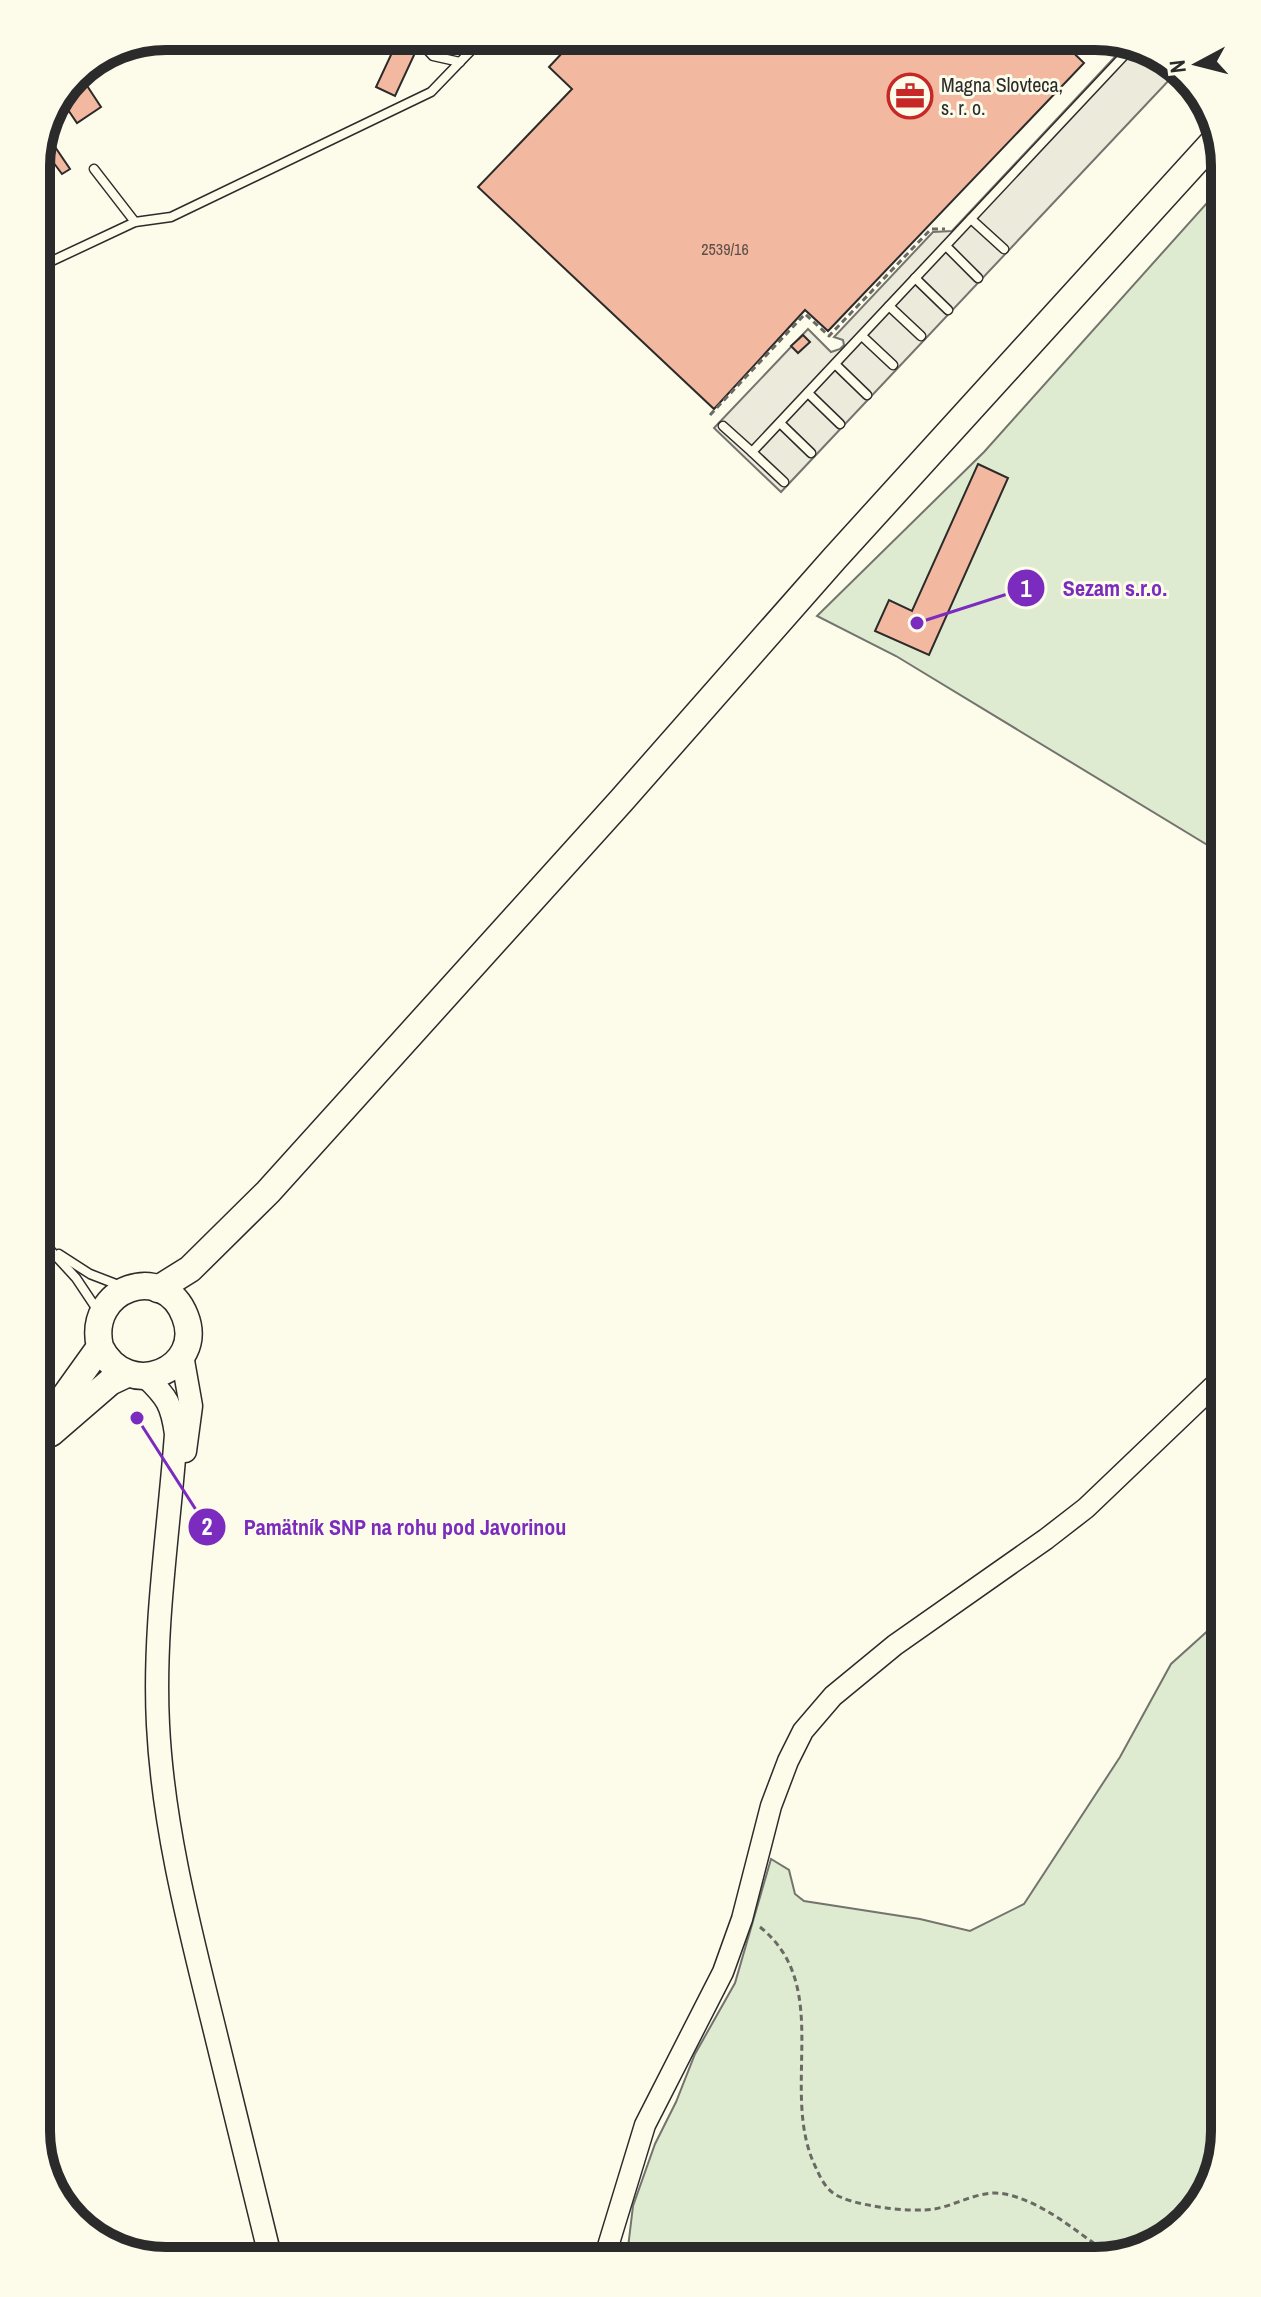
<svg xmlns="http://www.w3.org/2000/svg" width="1261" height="2297" viewBox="0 0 1261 2297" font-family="'Archivo Narrow',sans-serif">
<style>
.green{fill:#deebd1;stroke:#74746e;stroke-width:2}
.parking{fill:#eceadb;stroke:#74746e;stroke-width:2}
.building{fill:#f2b8a0;stroke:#2b2b2b;stroke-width:2}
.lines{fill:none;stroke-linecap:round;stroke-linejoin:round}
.service-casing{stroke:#2b2b2b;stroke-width:11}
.tertiary-casing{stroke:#2b2b2b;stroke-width:23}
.secondary-casing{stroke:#2b2b2b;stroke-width:25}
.primary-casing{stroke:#2b2b2b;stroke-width:29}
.path{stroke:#6a6964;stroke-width:3;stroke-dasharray:6 4;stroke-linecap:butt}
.service{stroke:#fdfbea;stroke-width:8}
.tertiary{stroke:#fdfbea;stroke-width:20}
.secondary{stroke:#fdfbea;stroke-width:22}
.primary{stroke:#fdfbea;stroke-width:26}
.labels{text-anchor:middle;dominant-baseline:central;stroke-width:6;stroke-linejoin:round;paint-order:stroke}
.number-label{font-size:16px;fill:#5d4e48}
.poi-label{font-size:20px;fill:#2b2b2b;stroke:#fdfbea;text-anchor:start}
.rim{fill:none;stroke:#2b2b2b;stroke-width:10}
.leader{fill:none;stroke:#7b2cbf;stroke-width:3}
.callout-dot{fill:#7b2cbf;stroke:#fdfbea;stroke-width:3}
.mark-label{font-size:24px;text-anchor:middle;font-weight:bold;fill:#fff}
.callout-label{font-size:22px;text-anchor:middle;font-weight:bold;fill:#7b2cbf;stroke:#fdfbea;stroke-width:6;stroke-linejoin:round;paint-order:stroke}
</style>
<rect width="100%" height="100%" fill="#fdfbea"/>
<g class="green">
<path d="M 1215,194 L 1219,852 L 896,656 L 817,616 L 984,452 Z"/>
<path d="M 1222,1618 L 1225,2131 L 1203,2204 L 1145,2251 L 627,2256 L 633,2206 L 655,2144 L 676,2102 L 695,2054 L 735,1983 L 771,1859 L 789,1870 L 795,1894 L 804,1901 L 920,1919 L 970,1931 L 1024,1904 L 1120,1757 L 1171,1664 Z"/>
</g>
<path class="parking" d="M 1127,44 L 1144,50 L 1172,77 L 781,492 L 714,428 L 808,329 L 831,352 L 840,349 L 844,345 L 843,340 L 834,337 L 933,232 L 952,231 Z"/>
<g class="building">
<path d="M 578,36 L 1056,36 L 1084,63 L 828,331 L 805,310 L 714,409 L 478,187 L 572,89 L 549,67 Z"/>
<path d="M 396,44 L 415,53 L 395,96 L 376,87 Z"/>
<path d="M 78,72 L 101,107 L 77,123 L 62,101 L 74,74 Z"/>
<path d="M 47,135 L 70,169 L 62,174 L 50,158 L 42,163 L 37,156 Z"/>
<path d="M 803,335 L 810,342 L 798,353 L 791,346 Z"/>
<path d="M 978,464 L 1008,478 L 929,655 L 875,631 L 889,600 L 912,611 Z"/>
</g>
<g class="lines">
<g class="service-casing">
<g id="service">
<path d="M 420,36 L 420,42 L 433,56 L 460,62"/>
<path d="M 94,169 L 135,222"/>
<path d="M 971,219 L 1004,249"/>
<path d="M 946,246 L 978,278"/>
<path d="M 37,268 L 135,222 L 171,217 L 431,92 L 485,36"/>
<path d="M 915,278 L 948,310"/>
<path d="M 889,306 L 921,336"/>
<path d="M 862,336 L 893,365"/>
<path d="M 835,364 L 867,395"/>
<path d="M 808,393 L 840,424"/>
<path d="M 780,423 L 811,453"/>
<path d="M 723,426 L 752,452"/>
<path d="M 784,482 L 752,452 L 1133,46"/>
<path d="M 42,1241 L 76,1278 L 98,1311"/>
<path d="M 59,1254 L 90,1274 L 121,1286"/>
</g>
</g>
<g class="tertiary-casing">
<path id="tertiary" d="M 605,2256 L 645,2125 L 723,1972 L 742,1919 L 771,1806 L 788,1761 L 803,1731 L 833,1696 L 895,1645 L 1046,1539 L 1086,1508 L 1221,1379"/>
</g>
<g class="secondary-casing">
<g id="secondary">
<path d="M 182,1355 L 191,1406 L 185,1451"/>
<path d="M 146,1377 C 167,1397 172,1405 176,1434 C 169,1531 153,1628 158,1725 C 163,1826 189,1926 213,2023 C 233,2102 252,2181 271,2260"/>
</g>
</g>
<g class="primary-casing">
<g id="primary">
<path d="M 158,1289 L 190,1269 L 268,1192 L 621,801 L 834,559 L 1215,140"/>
<path d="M 42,1428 L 100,1347 C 86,1288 164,1261 185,1316 C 206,1369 128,1403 100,1347"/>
<path d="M 51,1433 L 110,1382 L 127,1374"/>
</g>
</g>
<g class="path">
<path d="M 710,415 L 805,314 L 829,336 L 931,229 L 945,229"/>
<path d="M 760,1927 C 835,1987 778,2091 816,2168 C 820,2177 825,2187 833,2193 C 851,2206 912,2213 934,2209 C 958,2205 980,2189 1005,2194 C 1043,2202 1074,2230 1105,2251"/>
</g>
<use href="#service" class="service"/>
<use href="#tertiary" class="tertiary"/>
<use href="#secondary" class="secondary"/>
<use href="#primary" class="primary"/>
</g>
<defs>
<g id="office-ring" transform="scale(2.3)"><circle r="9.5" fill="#fdfbea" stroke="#c62828" stroke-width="1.5"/><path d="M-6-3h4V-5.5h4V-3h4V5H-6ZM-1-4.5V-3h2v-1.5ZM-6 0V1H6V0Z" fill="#c62828"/></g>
</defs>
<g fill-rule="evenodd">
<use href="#office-ring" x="910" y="96"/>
</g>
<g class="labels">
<g class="number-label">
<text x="725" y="249">2539/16</text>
</g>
<g class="poi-label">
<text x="941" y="84">Magna Slovteca,<tspan x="941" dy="23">s. r. o.</tspan></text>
</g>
</g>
<path d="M0 0H1261V2297H0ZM166 50H1095A116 116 0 0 1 1211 166V2131A116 116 0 0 1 1095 2247H166A116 116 0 0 1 50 2131V166A116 116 0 0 1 166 50Z" fill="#fdfbea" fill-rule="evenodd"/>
<path class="rim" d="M166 50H1095A116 116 0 0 1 1211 166V2131A116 116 0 0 1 1095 2247H166A116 116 0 0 1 50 2131V166A116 116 0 0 1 166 50Z"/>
<path class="leader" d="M917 623L1026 588M137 1418L207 1527"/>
<g class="callout-dot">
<circle cx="917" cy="623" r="8"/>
<circle cx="137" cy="1418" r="8"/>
<circle cx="1026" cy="588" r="20"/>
<circle cx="207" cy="1527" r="20"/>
</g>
<g class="mark-label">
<text x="1026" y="597">1</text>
<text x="207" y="1535">2</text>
</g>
<g class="callout-label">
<text x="1115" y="596">Sezam s.r.o.</text>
<text x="405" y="1535">Pamätník SNP na rohu pod Javorinou</text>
</g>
<g transform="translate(1197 64) rotate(263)" stroke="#fdfbea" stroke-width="6" paint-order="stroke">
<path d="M0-6L14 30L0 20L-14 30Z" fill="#2b2b2b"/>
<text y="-12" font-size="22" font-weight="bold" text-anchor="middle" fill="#2b2b2b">N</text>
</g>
</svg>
